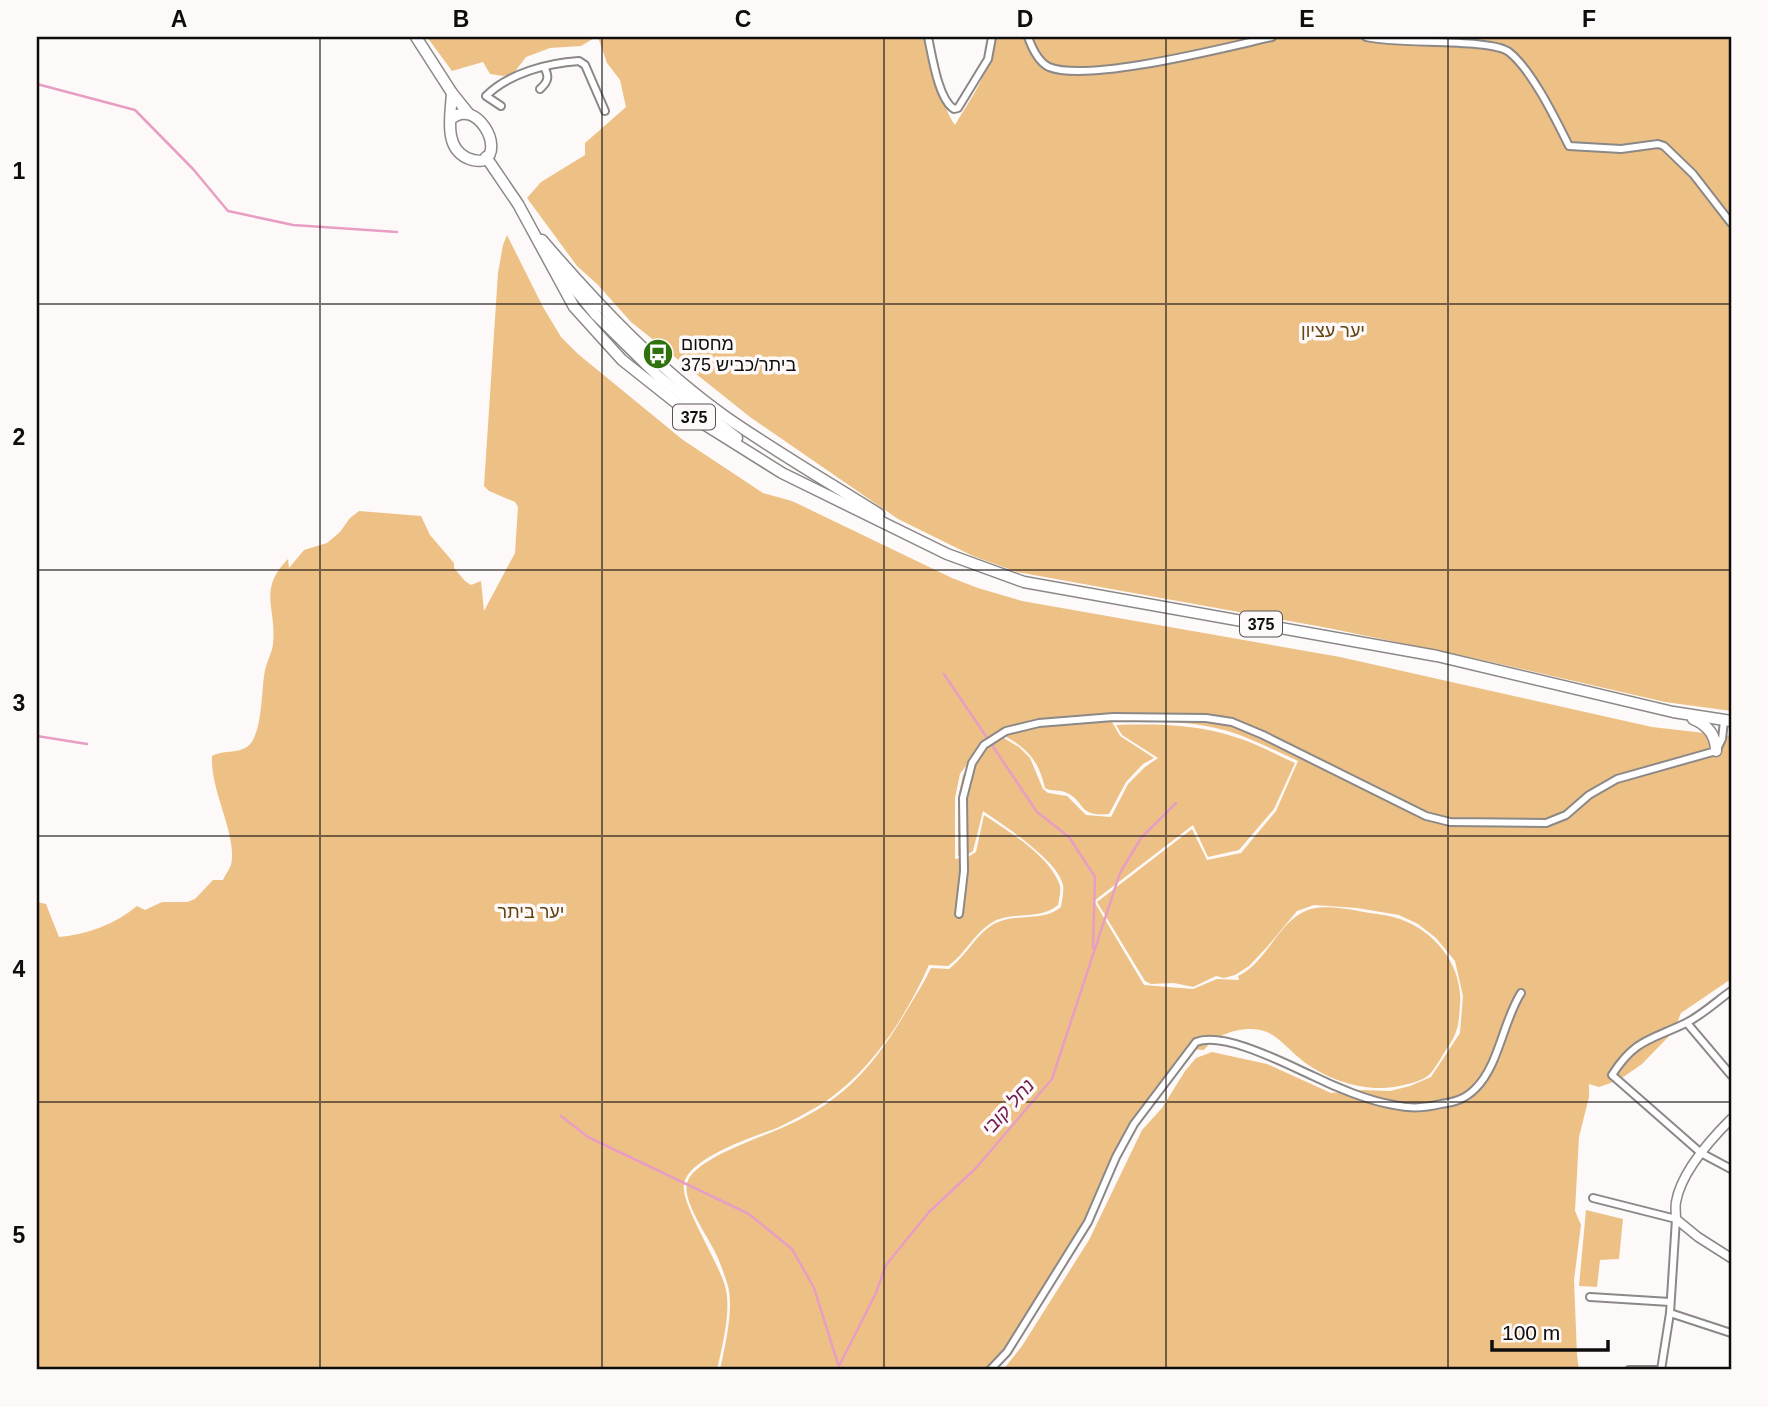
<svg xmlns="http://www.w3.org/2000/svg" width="1768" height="1407" viewBox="0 0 1768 1407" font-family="Helvetica,'Noto Sans Hebrew',sans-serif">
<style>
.green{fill:#edc185}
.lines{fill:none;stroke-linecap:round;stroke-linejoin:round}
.stream{stroke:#e89ec3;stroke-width:2.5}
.minor-casing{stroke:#8c8887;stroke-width:10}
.tertiary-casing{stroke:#8c8887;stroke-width:11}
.primary-casing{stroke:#8c8887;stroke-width:13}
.minor{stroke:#fff;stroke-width:6}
.tertiary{stroke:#fff;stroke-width:8}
.primary{stroke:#fff;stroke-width:10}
.grid{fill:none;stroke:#0e0c0c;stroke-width:2;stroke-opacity:0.55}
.labels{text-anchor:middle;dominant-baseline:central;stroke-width:7;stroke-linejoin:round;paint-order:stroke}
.shield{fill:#fdf9f8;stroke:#565353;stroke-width:2}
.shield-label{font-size:16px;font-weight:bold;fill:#0e0c0c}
.park-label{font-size:18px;fill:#634310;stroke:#fdf9f8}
.poi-label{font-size:18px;fill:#0e0c0c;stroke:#fdf9f8;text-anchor:start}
.water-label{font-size:19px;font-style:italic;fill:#6f1a4d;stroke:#fdf9f8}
.neatline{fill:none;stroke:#0e0c0c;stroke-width:2.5}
.grid-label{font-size:23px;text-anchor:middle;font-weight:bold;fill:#0e0c0c}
</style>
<rect width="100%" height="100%" fill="#fdf9f8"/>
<g class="green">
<path d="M 427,37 L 596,37 L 581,46 L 550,48 L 526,57 L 513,74 L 503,76 L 490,74 L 483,62 L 452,71 Z"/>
<path d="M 598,37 L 926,37 C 933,62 941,106 955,125 C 972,96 991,73 992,37 L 1731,37 L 1731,711 L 1665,702 L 1478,659 L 1328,628 L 1017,572 L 973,556 L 898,519 L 750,417 L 631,322 L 598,285 L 577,266 L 527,198 L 541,182 L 585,155 L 585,143 L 626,107 L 620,80 L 607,63 Z"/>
<path d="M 507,235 L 543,307 L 561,337 L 578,354 L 683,440 L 763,493 L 792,501 L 952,578 L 978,588 L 1022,601 L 1340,657 L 1652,727 L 1731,736 L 1731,979 L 1681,1013 L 1673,1032 L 1642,1064 L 1619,1080 L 1599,1087 L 1589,1084 L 1589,1097 L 1579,1137 L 1575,1211 L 1581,1225 L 1574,1280 L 1577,1355 L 1579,1370 L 1003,1370 L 1022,1346 L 1089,1240 L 1142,1130 L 1162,1108 L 1185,1071 L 1196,1058 L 1212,1052 L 1267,1064 L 1331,1093 L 1364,1090 L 1390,1091 L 1410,1086 L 1431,1077 L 1460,1033 L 1463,996 L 1455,961 L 1436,938 L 1418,924 L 1399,915 L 1357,908 L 1314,905 L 1297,911 L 1267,947 L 1249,966 L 1235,975 L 1224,978 L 1216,976 L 1193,987 L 1174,983 L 1151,984 L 1145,981 L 1097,902 L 1192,829 L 1207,860 L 1241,853 L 1276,811 L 1298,761 C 1278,752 1258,742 1237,734 C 1197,720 1155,721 1112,722 L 1120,736 L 1154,758 L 1143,764 L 1126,782 L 1109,814 C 1077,817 1086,802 1067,793 C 1059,789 1052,792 1045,788 C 1038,760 1029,750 1005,736 L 1002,737 L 1019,747 L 1030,758 L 1043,789 L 1048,793 L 1067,796 L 1086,815 L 1111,817 L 1128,784 L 1145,767 L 1158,758 L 1122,735 L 1116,725 C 1157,724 1196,724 1235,737 C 1255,743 1275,754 1295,763 L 1274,809 L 1239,850 L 1208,857 L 1193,825 L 1094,901 L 1144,985 L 1193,989 L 1217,979 L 1239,980 L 1238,976 C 1268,962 1279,918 1311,909 C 1326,905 1348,909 1364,912 C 1375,914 1389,915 1400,919 C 1435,931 1463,966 1460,1004 C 1459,1019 1459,1030 1450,1044 C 1443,1053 1437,1067 1429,1075 C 1422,1081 1409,1084 1399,1086 C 1367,1093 1330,1081 1304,1062 C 1292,1053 1280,1038 1267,1032 C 1247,1024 1216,1033 1204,1050 L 1191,1049 L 1178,1060 L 1151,1097 L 1113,1160 L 1078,1236 L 1011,1340 L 988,1370 L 720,1370 C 725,1346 734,1310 728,1286 C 725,1276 721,1265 717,1256 C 709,1238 682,1202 687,1183 C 693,1160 756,1139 777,1130 C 842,1103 872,1069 907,1010 C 915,996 924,983 931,968 L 949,969 C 966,956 974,937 992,925 C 1014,912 1042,923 1061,907 C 1062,901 1064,891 1063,885 C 1058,860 1003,825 983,811 L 973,851 L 967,855 L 958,856 L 958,798 L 963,775 L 981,745 L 960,774 L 955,798 L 955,859 L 968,857 L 976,852 L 984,815 C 1008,831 1048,855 1059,883 C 1062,889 1059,899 1058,905 C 1040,921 1011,910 991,923 C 973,935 965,954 948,966 L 929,965 C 905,1019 867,1078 815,1108 C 802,1115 790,1122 777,1128 C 754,1137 689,1157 684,1184 C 680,1203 718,1261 725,1286 C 732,1310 722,1346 717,1370 L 37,1370 L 37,902 L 46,904 L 59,937 C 87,935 115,924 137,906 L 145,910 L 162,902 L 187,902 L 195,899 L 213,880 L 223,880 C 225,875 229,870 231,865 C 238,836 210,791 212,756 C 224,749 242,755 251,743 C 263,726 261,691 265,670 C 267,661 272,653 273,644 C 277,608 257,590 288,559 L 289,568 L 304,550 L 327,543 L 340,532 L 350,518 L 359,511 L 421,516 L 430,535 L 454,563 L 454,568 L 465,581 L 471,585 L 481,581 L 484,611 L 515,553 L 518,507 L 515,502 L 489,491 L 484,486 L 498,273 L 503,245 Z"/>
<path d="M 1586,1210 L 1623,1219 L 1619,1259 L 1600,1260 L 1597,1287 L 1579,1286 Z"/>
</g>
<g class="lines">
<g class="stream">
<path d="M 37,84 L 135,110 L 193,169 L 228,211 L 293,225 L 397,232"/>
<path d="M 944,674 L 1037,812 L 1069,837 L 1095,877 L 1093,948"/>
<path d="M 37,736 L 87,744"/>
<path d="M 561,1116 L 588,1137 L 749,1214 L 792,1249 L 814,1288 L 838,1364"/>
<path d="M 837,1370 L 876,1293 L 886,1265 L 929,1212 L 976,1168 L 1052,1079 L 1120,873 L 1141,838 L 1176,803"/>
</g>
<g class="minor-casing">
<g id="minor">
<path d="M 928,37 C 932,55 938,99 954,109 L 958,108 L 988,59 L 992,37"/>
<path d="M 1028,37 C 1032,48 1038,62 1049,67 C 1088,83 1227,47 1272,37"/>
<path d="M 1366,37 C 1397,45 1491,38 1509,52 C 1532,70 1556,120 1569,146 L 1621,149 L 1658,144 L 1664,146 L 1693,174 L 1731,223"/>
<path d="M 540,89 C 549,81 549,76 544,67"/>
<path d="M 501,106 L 486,96 C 509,73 548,63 579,61 L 585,65 L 605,111"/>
<path d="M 959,914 L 964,871 L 963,798 L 972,763 L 984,745 L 1006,731 L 1039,723 L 1113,717 L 1206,718 L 1232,722 L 1263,735 L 1426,816 L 1450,822 L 1546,823 L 1566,815 L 1589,795 L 1617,779 L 1716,751 L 1722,739 L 1724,721"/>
<path d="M 1731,991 C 1717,1001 1702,1015 1686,1023 C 1651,1040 1635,1039 1612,1075 L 1701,1153 L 1731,1169"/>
<path d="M 1687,1023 L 1731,1075"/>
<path d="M 1593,1198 L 1676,1219 L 1670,1313 L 1661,1370"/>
<path d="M 1590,1297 L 1670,1302"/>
<path d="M 1670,1313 L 1731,1333"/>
<path d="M 990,1370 L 1007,1352 L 1088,1222 L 1116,1157 L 1134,1124 L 1196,1042 C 1224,1031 1286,1064 1313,1076 C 1335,1087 1369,1101 1394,1105 C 1411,1109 1425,1108 1441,1104 C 1455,1102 1465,1099 1475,1089 C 1499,1066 1503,1021 1521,993"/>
<path d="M 1629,1370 L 1661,1370"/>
</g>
</g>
<g class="tertiary-casing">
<path id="tertiary" d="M 1731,1119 C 1711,1139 1681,1173 1676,1202 C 1675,1207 1676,1214 1676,1219 L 1698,1237 L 1731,1258"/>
</g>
<g class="primary-casing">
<g id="primary">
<path d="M 416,37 L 452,93 L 469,114"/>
<path d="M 451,119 C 476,97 505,149 484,160 C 479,162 472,160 467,158 C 443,147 451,114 452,93"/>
<path d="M 486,157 L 518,204 L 574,307 L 622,360 L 699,421 L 782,473 L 947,554 L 1024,582 L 1437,656 L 1673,712 L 1731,721"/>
<path d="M 542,240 C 597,304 657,368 726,417 C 775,451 828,482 879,514"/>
<path d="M 558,268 L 596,315 L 659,377 L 737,438"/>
<path d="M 1693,719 C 1708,725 1716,735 1716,751"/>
</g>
</g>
<use href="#minor" class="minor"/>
<use href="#tertiary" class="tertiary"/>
<use href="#primary" class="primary"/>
</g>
<path class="grid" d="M 320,37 L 320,1370M 602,37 L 602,1370M 884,37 L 884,1370M 1166,37 L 1166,1370M 1448,37 L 1448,1370M 37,304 L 1731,304M 37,570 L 1731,570M 37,836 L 1731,836M 37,1102 L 1731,1102"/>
<defs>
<g id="bus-disc" transform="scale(1.575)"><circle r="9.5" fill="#2e710d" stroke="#fdf9f8"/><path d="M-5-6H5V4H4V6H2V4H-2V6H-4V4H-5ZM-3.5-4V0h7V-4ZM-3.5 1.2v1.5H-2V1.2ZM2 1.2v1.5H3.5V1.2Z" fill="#fff"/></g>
</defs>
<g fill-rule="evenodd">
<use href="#bus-disc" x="658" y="354"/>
</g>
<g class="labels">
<g class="shield">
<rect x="673" y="404.5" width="42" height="25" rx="5"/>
<rect x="1240" y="611.5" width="42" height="25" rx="5"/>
</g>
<g class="shield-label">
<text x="694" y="417">375</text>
<text x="1261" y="624">375</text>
</g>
<g class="park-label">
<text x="1333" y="331">יער עציון</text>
<text x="531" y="912">יער ביתר</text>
</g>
<g class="poi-label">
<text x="681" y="344">מחסום<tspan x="681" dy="21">ביתר/כביש 375</tspan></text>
</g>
<g class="water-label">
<text transform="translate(1008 1107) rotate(-48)">נחל קובי</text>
</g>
</g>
<rect width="1768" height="1407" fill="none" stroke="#fdf9f8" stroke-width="77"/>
<path d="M1492 1340v10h116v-10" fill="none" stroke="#0e0c0c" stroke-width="3.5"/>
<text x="1502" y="1340" font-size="21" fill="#0e0c0c" stroke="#fdf9f8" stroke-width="5" paint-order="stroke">100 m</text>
<rect x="38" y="38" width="1692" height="1330" class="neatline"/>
<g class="grid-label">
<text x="179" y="27">A</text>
<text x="461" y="27">B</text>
<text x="743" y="27">C</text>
<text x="1025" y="27">D</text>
<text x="1307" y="27">E</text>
<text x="1589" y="27">F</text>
<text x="19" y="179">1</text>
<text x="19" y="445">2</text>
<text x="19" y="711">3</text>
<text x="19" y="977">4</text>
<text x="19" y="1243">5</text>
</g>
</svg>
